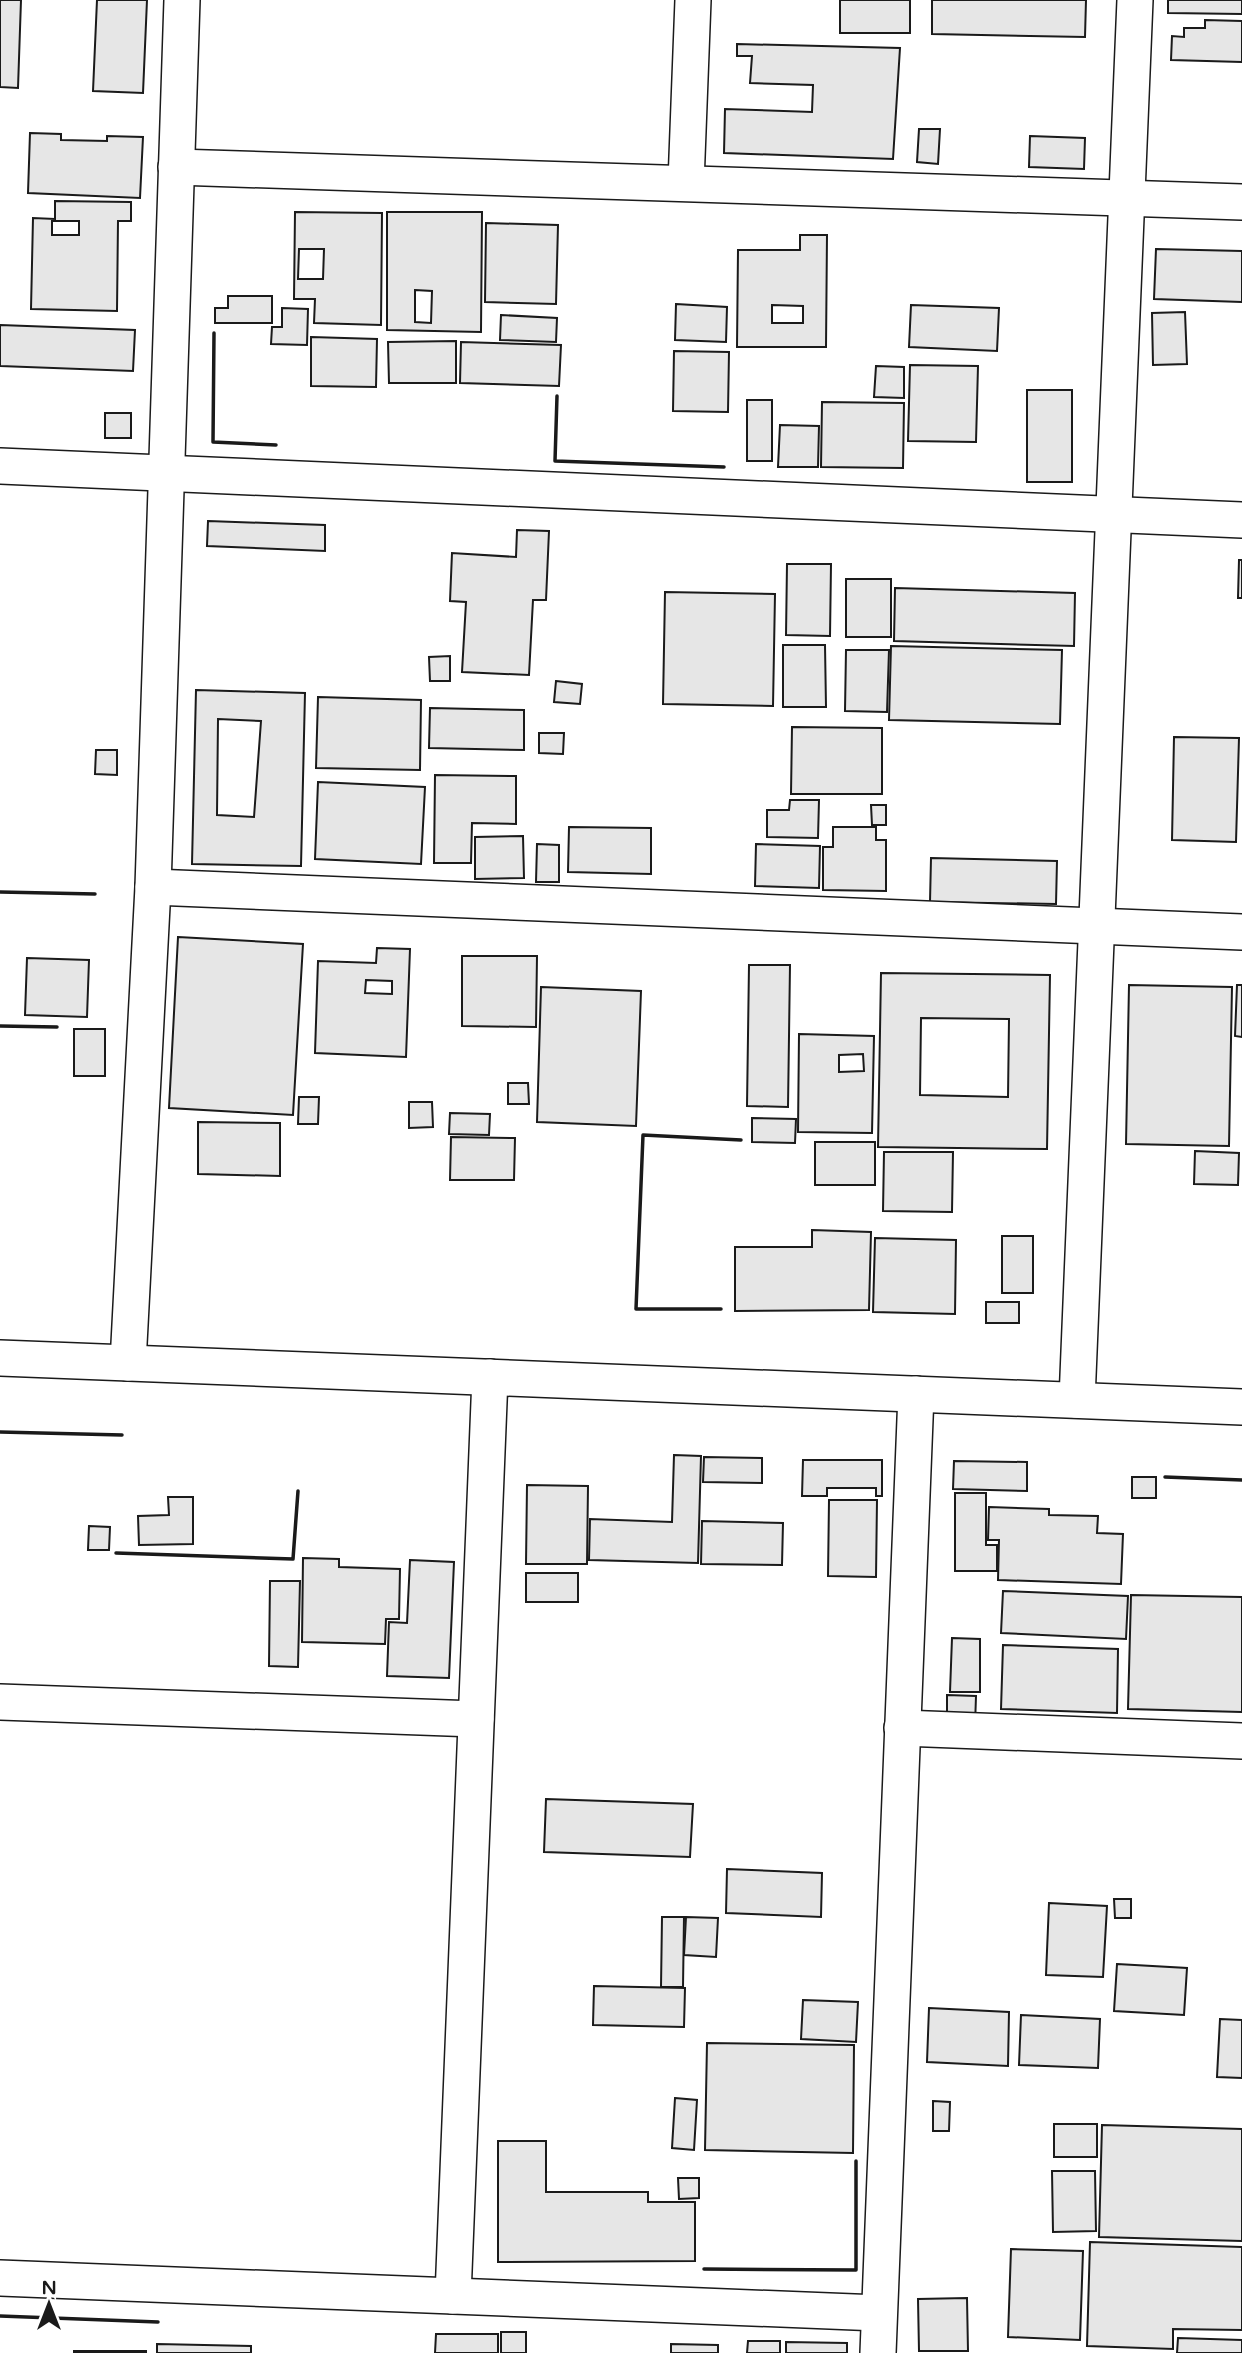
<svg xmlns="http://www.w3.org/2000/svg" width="1242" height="2353" viewBox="0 0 1242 2353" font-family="'Varela Round',sans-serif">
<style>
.building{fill:#e6e6e6;stroke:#1a1a1a;stroke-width:2;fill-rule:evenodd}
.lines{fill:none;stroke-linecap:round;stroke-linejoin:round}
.street-casing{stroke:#1a1a1a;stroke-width:38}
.street{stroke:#fff;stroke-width:35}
.wall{stroke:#1a1a1a;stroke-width:3.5}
</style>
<rect width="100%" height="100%" fill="#fff"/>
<g class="building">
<path d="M 0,0 L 21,0 L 18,88 L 0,87 Z"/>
<path d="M 97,0 L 147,0 L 143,93 L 93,91 Z"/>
<rect x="840" y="0" width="70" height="33"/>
<path d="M 932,0 L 1086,0 L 1085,37 L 932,34 Z"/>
<path d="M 1168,0 L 1242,0 L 1242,14 L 1168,13 Z"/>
<path d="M 1205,20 L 1242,21 L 1242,62 L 1171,60 L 1172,36 L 1184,37 L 1184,28 L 1205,28 Z"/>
<path d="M 737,44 L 900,48 L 893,159 L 724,153 L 725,109 L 812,112 L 813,85 L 750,83 L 752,56 L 737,56 Z"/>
<path d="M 919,129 L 940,129 L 938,164 L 917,162 Z"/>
<path d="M 30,133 L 61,134 L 61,140 L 107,141 L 107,136 L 143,137 L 140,198 L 28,193 Z"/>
<path d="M 1030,136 L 1085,138 L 1084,169 L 1029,167 Z"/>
<path d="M 55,201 L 131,202 L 131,221 L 118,221 L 117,311 L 31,309 L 33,218 L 55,219 ZM 52,221 L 79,221 L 79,235 L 52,235 Z"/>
<path d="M 295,212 L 382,213 L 381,325 L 314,323 L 315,299 L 294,299 ZM 299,249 L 324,249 L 323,279 L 298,279 Z"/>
<path d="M 387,212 L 482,212 L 481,332 L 387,330 ZM 415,290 L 432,291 L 431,323 L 415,322 Z"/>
<path d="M 486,223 L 558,225 L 556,304 L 485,302 Z"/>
<path d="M 800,235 L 827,235 L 826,347 L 737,347 L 738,250 L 800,250 ZM 772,305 L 803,306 L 803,323 L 772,323 Z"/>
<path d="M 1156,249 L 1242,251 L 1242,302 L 1154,299 Z"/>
<path d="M 228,296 L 272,296 L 272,323 L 215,323 L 215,308 L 228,308 Z"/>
<path d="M 676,304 L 727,307 L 726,342 L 675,340 Z"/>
<path d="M 911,305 L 999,308 L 997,351 L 909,347 Z"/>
<path d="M 282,308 L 308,309 L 307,345 L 271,344 L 272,327 L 282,327 Z"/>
<path d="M 1185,312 L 1187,364 L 1153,365 L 1152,313 Z"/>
<path d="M 501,315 L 557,318 L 556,342 L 500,340 Z"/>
<path d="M 0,325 L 135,330 L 133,371 L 0,366 Z"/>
<path d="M 311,337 L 377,339 L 376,387 L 311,386 Z"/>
<path d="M 456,341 L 456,383 L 389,383 L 388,342 Z"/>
<path d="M 461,342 L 561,345 L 559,386 L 460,383 Z"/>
<path d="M 674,351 L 729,352 L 728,412 L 673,411 Z"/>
<path d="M 910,365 L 978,366 L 976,442 L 908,441 Z"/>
<path d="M 876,366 L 904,367 L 904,398 L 874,397 Z"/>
<rect x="1027" y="390" width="45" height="92"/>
<rect x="747" y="400" width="25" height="61"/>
<path d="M 822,402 L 904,403 L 903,468 L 821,467 Z"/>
<rect x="105" y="413" width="26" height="25"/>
<path d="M 780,425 L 819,426 L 818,467 L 778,467 Z"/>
<path d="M 208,521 L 325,525 L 325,551 L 207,546 Z"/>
<path d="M 517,530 L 549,531 L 546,600 L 533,600 L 529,675 L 462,672 L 466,602 L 450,601 L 452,553 L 516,557 Z"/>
<path d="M 1239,560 L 1242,560 L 1242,598 L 1238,598 Z"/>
<path d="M 787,564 L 831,564 L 830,636 L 786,635 Z"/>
<rect x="846" y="579" width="45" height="58"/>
<path d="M 895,588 L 1075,593 L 1074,646 L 894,641 Z"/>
<path d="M 665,592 L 775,594 L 773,706 L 663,704 Z"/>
<path d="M 783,645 L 825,645 L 826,707 L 783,707 Z"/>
<path d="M 891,646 L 1062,650 L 1060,724 L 889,720 Z"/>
<path d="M 846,650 L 889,650 L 887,712 L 845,711 Z"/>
<path d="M 450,656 L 450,681 L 430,681 L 429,657 Z"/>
<path d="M 556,681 L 582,684 L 580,704 L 554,702 Z"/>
<path d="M 196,690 L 305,693 L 301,866 L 192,864 ZM 218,719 L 261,721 L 254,817 L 217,815 Z"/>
<path d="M 318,697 L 421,700 L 420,770 L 316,768 Z"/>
<path d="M 430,708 L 524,710 L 524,750 L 429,748 Z"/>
<path d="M 792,727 L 882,728 L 882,794 L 791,794 Z"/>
<path d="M 539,733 L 564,733 L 563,754 L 539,753 Z"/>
<path d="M 1174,737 L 1239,738 L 1236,842 L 1172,840 Z"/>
<path d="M 96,750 L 117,750 L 117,775 L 95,774 Z"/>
<path d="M 435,775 L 516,776 L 516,824 L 472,823 L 471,863 L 434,863 Z"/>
<path d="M 318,782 L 425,787 L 421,864 L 315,859 Z"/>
<path d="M 790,800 L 819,800 L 818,838 L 767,837 L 767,810 L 789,810 Z"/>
<path d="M 871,805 L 886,805 L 886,825 L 872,825 Z"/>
<path d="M 569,827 L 651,828 L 651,874 L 568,872 Z"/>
<path d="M 833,827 L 876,827 L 876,840 L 886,840 L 886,891 L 823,890 L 823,847 L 833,847 Z"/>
<path d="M 523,836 L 524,878 L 475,879 L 475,837 Z"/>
<path d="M 537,844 L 559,845 L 559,882 L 536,882 Z"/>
<path d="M 756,844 L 820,846 L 819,888 L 755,886 Z"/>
<path d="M 931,858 L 1057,861 L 1056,904 L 930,902 Z"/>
<path d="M 178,937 L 303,944 L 293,1115 L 169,1108 Z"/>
<path d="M 377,948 L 410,949 L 406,1057 L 315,1053 L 318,961 L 376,963 ZM 366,980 L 392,981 L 392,994 L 365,993 Z"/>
<path d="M 462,956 L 537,956 L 536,1027 L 462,1026 Z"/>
<path d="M 27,958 L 89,960 L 87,1017 L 25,1015 Z"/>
<path d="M 749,965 L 790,965 L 788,1107 L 747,1106 Z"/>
<path d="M 881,973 L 1050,975 L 1047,1149 L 878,1147 ZM 921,1018 L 1009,1019 L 1008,1097 L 920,1095 Z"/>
<path d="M 1129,985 L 1232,987 L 1229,1146 L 1126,1144 Z"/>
<path d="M 1237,985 L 1242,985 L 1242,1037 L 1235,1036 Z"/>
<path d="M 541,987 L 641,991 L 636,1126 L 537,1122 Z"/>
<rect x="74" y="1029" width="31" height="47"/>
<path d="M 799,1034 L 874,1036 L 872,1133 L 798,1132 ZM 863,1054 L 864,1071 L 839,1072 L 839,1055 Z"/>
<path d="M 508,1083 L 528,1083 L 529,1104 L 508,1104 Z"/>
<path d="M 299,1097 L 319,1097 L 318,1124 L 298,1124 Z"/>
<path d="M 409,1102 L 432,1102 L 433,1127 L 409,1128 Z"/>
<path d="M 450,1113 L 490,1114 L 489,1135 L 449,1134 Z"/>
<path d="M 752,1118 L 796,1119 L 795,1143 L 752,1142 Z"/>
<path d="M 198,1122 L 280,1123 L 280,1176 L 198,1174 Z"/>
<path d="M 451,1137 L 515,1138 L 514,1180 L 450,1180 Z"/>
<rect x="815" y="1142" width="60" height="43"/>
<path d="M 1195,1151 L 1239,1153 L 1238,1185 L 1194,1184 Z"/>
<path d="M 884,1152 L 953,1152 L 952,1212 L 883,1211 Z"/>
<path d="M 812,1230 L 871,1232 L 869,1310 L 735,1311 L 735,1247 L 812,1247 Z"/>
<rect x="1002" y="1236" width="31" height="57"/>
<path d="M 875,1238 L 956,1240 L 955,1314 L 873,1312 Z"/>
<rect x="986" y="1302" width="33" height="21"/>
<path d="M 674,1455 L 701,1456 L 698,1563 L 589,1560 L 590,1519 L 672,1522 Z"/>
<path d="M 704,1457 L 762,1458 L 762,1483 L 703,1482 Z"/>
<path d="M 803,1460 L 882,1460 L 882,1496 L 876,1496 L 876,1488 L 827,1488 L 827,1496 L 802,1496 Z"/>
<path d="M 954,1461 L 1027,1462 L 1027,1491 L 953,1489 Z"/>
<rect x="1132" y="1477" width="24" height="21"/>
<path d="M 527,1485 L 588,1486 L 587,1564 L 526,1564 Z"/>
<path d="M 955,1493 L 986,1493 L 986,1545 L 997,1545 L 997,1571 L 955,1571 Z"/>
<path d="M 168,1497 L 193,1497 L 193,1544 L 139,1545 L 138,1516 L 169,1515 Z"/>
<path d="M 829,1500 L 877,1500 L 876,1577 L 828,1576 Z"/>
<path d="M 989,1507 L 1049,1509 L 1049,1515 L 1098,1516 L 1097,1533 L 1123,1534 L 1121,1584 L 998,1580 L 999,1540 L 988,1540 Z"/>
<path d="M 702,1521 L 783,1523 L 782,1565 L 701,1564 Z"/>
<path d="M 89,1526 L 110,1527 L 109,1550 L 88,1550 Z"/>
<path d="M 303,1558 L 339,1559 L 339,1567 L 400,1569 L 399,1619 L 386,1619 L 385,1644 L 302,1642 Z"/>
<path d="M 410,1560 L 454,1562 L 449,1678 L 387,1676 L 389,1622 L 407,1623 Z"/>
<rect x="526" y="1573" width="52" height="29"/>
<path d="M 270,1581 L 300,1581 L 298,1667 L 269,1666 Z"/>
<path d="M 1003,1591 L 1128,1596 L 1126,1639 L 1001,1633 Z"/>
<path d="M 1131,1595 L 1242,1597 L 1242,1712 L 1128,1709 Z"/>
<path d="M 952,1638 L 980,1639 L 980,1692 L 950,1692 Z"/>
<path d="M 1003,1645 L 1118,1649 L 1117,1713 L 1001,1709 Z"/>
<path d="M 947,1695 L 976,1696 L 975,1726 L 947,1726 Z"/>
<path d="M 546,1799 L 693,1804 L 690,1857 L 544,1852 Z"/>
<path d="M 727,1869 L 822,1873 L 821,1917 L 726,1913 Z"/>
<path d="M 1114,1899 L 1131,1899 L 1131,1918 L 1115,1918 Z"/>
<path d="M 1049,1903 L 1107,1906 L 1103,1977 L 1046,1975 Z"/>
<path d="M 662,1917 L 684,1917 L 683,1987 L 661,1987 Z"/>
<path d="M 686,1917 L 718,1918 L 716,1957 L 684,1955 Z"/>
<path d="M 1117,1964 L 1187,1968 L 1184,2015 L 1114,2011 Z"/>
<path d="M 594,1986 L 685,1988 L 684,2027 L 593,2025 Z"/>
<path d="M 803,2000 L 858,2002 L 856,2042 L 801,2039 Z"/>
<path d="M 929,2008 L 1009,2012 L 1008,2066 L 927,2062 Z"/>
<path d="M 1021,2015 L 1100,2019 L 1098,2068 L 1019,2065 Z"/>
<path d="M 1220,2019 L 1242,2020 L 1242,2078 L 1217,2077 Z"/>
<path d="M 707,2043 L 854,2045 L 853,2153 L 705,2150 Z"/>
<path d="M 675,2098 L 697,2100 L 694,2150 L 672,2148 Z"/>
<path d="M 933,2101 L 950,2102 L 949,2131 L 933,2131 Z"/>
<rect x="1054" y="2124" width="43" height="33"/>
<path d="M 1102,2125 L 1242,2129 L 1242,2241 L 1099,2237 Z"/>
<path d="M 498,2141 L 546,2141 L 546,2192 L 648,2192 L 648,2202 L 695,2202 L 695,2261 L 498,2262 Z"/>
<path d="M 1052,2171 L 1095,2171 L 1096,2231 L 1053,2232 Z"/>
<path d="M 678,2178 L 699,2178 L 699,2198 L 679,2199 Z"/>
<path d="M 1090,2242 L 1242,2247 L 1242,2330 L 1173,2329 L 1173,2349 L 1087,2346 Z"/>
<path d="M 1011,2249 L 1083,2251 L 1080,2340 L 1008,2337 Z"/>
<path d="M 967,2298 L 968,2351 L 919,2351 L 918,2299 Z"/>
<rect x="501" y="2332" width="25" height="21"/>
<path d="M 436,2334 L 498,2334 L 498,2353 L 435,2353 Z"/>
<path d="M 1178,2338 L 1242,2340 L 1242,2353 L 1177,2353 Z"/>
<path d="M 748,2341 L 780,2341 L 780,2353 L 747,2353 Z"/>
<path d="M 786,2342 L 847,2343 L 847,2353 L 786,2353 Z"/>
<path d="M 157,2344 L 251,2346 L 251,2353 L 157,2353 Z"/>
<path d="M 671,2344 L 718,2345 L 718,2353 L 671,2353 Z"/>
<rect x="74" y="2351" width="72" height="2"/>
</g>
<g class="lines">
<g class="street-casing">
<g id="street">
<path d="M 176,167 L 1242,202"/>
<path d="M 686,183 L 693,0"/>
<path d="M 0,466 L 1242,520"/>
<path d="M 153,887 L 1242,932"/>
<path d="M 0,1358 L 1242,1407"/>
<path d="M 128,1363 L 153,887 L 182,0"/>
<path d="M 1077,1400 L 1135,0"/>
<path d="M 0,1702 L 476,1719"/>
<path d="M 902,1728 L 1242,1741"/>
<path d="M 0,2278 L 879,2313"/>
<path d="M 453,2296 L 490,1377"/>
<path d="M 878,2353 L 916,1394"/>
</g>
</g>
<use href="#street" class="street"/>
<g class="wall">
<path d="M 214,333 L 213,442 L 276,445"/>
<path d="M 557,396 L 555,461 L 724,467"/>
<path d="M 0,892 L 95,894"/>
<path d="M 0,1026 L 57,1027"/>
<path d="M 721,1309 L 636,1309 L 643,1135 L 741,1140"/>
<path d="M 0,1432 L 122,1435"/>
<path d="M 1165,1477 L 1242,1480"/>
<path d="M 116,1553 L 293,1559 L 298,1491"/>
<path d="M 704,2269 L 856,2270 L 856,2161"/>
<path d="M 0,2316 L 158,2322"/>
</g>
</g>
<g transform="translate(49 2304)" stroke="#ffffff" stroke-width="5" paint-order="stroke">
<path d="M0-5L12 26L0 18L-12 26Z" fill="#1a1a1a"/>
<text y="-10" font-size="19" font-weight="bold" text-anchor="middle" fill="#1a1a1a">N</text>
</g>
</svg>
